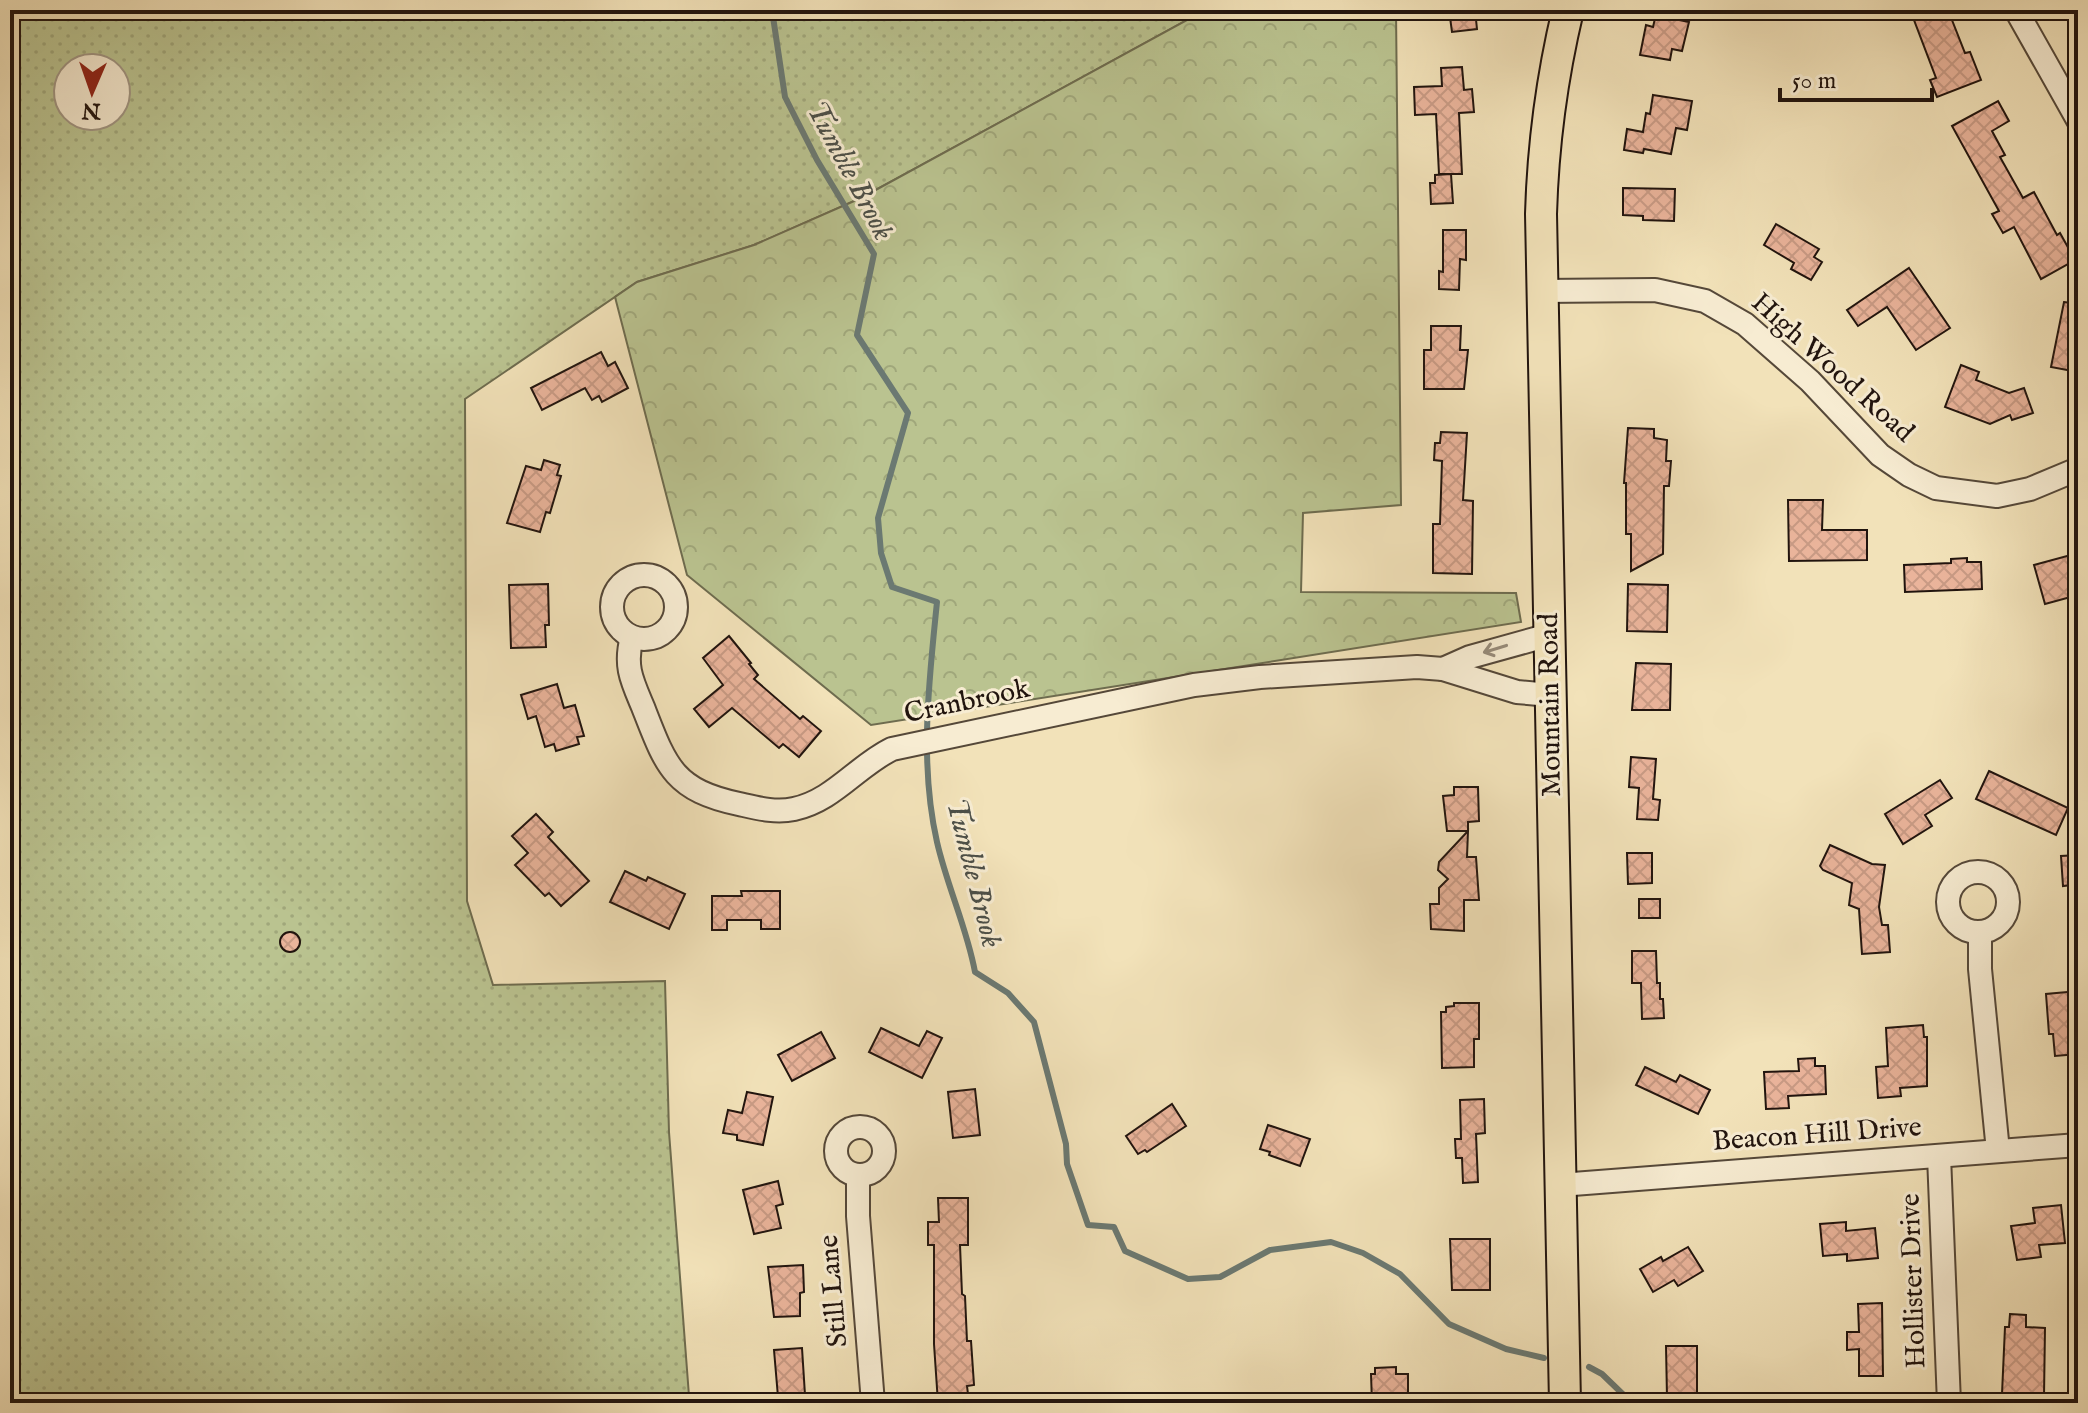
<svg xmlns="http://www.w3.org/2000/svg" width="2088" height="1413" viewBox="0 0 2088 1413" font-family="'IM FELL English',serif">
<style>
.green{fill:url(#green-dots);stroke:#6e6c4f;stroke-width:2;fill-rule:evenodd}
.forest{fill:url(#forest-crowns);stroke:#6e6c4f;stroke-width:2}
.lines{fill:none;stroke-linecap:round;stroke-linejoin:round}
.stream{stroke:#6b7972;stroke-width:6}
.building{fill:url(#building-cross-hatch);stroke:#21140e;stroke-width:2}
.minor-casing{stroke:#554839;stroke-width:26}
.major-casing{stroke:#21140e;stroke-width:34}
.minor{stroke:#f7ecd2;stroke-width:22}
.major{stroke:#f2e2b9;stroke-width:30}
.oneway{stroke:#978b7a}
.labels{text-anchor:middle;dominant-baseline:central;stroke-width:6;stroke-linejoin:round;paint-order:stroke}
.street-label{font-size:28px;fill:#21140e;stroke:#f7ecd2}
.water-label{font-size:30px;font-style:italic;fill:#4c4f48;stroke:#f7ecd2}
</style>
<defs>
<pattern id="green-dots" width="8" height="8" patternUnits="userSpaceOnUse" patternTransform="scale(2)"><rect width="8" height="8" fill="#bac390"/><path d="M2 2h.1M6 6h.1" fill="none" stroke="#a0a77b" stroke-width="1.8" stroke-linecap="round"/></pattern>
<pattern id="forest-crowns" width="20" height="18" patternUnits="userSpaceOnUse" patternTransform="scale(2)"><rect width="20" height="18" fill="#bac390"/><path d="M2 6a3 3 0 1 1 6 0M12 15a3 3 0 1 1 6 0" fill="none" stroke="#a0a77b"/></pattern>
<pattern id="building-cross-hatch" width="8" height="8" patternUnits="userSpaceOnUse" patternTransform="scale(2)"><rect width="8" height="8" fill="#eab49b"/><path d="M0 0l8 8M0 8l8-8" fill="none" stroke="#c89a84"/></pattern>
</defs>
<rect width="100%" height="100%" fill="#f2e2b9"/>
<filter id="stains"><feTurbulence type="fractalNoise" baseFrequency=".0025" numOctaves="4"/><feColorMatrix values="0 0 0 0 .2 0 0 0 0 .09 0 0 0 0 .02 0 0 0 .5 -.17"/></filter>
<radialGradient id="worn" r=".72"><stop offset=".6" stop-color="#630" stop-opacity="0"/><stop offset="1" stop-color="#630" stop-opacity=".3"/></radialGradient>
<path class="green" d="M 10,10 L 1197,10 L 1189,19 L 861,198 L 754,245 L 637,282 L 465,399 L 467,901 L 493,985 L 665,981 L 669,1132 L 689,1396 L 308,1394 L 305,1403 L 10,1403 ZM 68,68 L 116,68 L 116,116 L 68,116 Z"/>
<path class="forest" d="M 1197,10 L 1396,10 L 1401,505 L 1303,513 L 1301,592 L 1516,593 L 1521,622 L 871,725 L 687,575 L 615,297 L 637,282 L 754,245 L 861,198 L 1189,19 Z"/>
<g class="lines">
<g class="stream">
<path d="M 772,10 L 785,97 L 817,160 L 874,254 L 857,335 L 908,413 L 878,518 L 881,553 L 892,587 L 937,602 C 929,681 919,763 937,842 C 947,886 967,928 975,972 L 1008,993 L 1034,1022 L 1066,1144 L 1067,1164 L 1088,1225 L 1114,1227 L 1125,1251 L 1188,1279 L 1220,1277 L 1270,1250 L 1331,1242 L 1363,1253 L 1400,1274 L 1449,1324 L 1506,1349 L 1544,1358"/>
<path d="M 1589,1367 L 1602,1374 L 1632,1403"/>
</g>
</g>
<g class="building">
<path d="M 1449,10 L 1475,10 L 1477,29 L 1452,32 Z"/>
<path d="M 1657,10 L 1681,12 L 1679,20 L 1689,22 L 1682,51 L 1672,49 L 1670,60 L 1640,55 L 1646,25 L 1653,27 Z"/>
<path d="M 1940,10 L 1948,10 L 1965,53 L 1970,52 L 1981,80 L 1937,97 L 1930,80 L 1936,78 L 1914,20 Z"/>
<path d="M 1462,67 L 1464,90 L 1472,89 L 1474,112 L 1459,113 L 1462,174 L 1439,174 L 1436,114 L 1415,115 L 1414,87 L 1442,86 L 1441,68 Z"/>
<path d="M 1653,95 L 1692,101 L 1687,130 L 1676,128 L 1671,154 L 1644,149 L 1643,153 L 1624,150 L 1627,129 L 1643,132 L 1646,113 L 1650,114 Z"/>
<path d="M 1998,101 L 2009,121 L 1992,131 L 2005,155 L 2000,157 L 2023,198 L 2034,192 L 2057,235 L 2060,233 L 2075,260 L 2041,279 L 2014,227 L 2003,233 L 1992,214 L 1999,211 L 1952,126 Z"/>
<path d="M 1451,174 L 1453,203 L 1431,204 L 1430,183 L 1435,183 L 1435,175 Z"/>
<path d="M 1623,188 L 1675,189 L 1674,221 L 1643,220 L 1643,216 L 1623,215 Z"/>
<path d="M 1776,224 L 1819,249 L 1814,257 L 1822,262 L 1811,280 L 1791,269 L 1794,263 L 1764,245 Z"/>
<path d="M 1443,230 L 1466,230 L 1466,260 L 1460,259 L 1459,290 L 1439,289 L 1439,271 L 1443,272 Z"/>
<path d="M 1909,268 L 1950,328 L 1916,350 L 1887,307 L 1858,326 L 1847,310 Z"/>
<path d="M 2064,302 L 2078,304 L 2078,372 L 2051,367 Z"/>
<path d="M 1431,326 L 1461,326 L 1460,350 L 1468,350 L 1464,389 L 1424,389 L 1424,350 L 1431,350 Z"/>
<path d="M 601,352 L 608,366 L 615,362 L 628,388 L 602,402 L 599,396 L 592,400 L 585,388 L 542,410 L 531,388 Z"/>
<path d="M 1961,365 L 1979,372 L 1976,380 L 2009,393 L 2024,388 L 2033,413 L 2012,420 L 2010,415 L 1990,424 L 1945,407 Z"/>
<path d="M 1628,428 L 1654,429 L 1654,438 L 1667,440 L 1666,461 L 1671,461 L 1669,486 L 1664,486 L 1663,554 L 1631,571 L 1631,534 L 1626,534 L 1626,483 L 1624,483 Z"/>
<path d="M 1441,432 L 1467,433 L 1463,500 L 1473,501 L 1472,574 L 1433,573 L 1433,524 L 1440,524 L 1442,461 L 1434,460 L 1435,443 L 1440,443 Z"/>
<path d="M 544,460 L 560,465 L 557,475 L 561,476 L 550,513 L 546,512 L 540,532 L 507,523 L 526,466 L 541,470 Z"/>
<path d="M 1788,500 L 1823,500 L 1822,530 L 1867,530 L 1867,560 L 1789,561 Z"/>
<path d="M 2078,553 L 2078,595 L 2045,604 L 2034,565 Z"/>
<path d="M 1967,558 L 1967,562 L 1981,562 L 1982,589 L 1905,592 L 1904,565 L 1951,563 L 1951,559 Z"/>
<path d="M 548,584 L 549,625 L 545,625 L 546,647 L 511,648 L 509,585 Z"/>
<path d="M 1628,584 L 1668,585 L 1667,632 L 1627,631 Z"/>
<path d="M 729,636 L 751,663 L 749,664 L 758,675 L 754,679 L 800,719 L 803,716 L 821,731 L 799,757 L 783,744 L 779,748 L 732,708 L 709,727 L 694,709 L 723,685 L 703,658 Z"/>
<path d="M 1636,663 L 1671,664 L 1670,710 L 1632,710 Z"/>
<path d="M 557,684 L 564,708 L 575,705 L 584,736 L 577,737 L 579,744 L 556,751 L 554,744 L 545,747 L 536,716 L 528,719 L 521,695 Z"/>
<path d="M 1631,757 L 1656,759 L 1653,799 L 1660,800 L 1658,820 L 1637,819 L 1639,788 L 1629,787 Z"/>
<path d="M 1989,771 L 2068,808 L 2056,835 L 1976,799 Z"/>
<path d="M 1940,780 L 1952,798 L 1925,815 L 1932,826 L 1903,844 L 1885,814 Z"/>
<path d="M 1454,787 L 1478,787 L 1479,821 L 1468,822 L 1468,831 L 1447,831 L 1443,796 L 1454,795 Z"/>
<path d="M 536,814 L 553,832 L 548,837 L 589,881 L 561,906 L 549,893 L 545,896 L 515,865 L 528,853 L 512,836 Z"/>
<path d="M 1468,831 L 1467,857 L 1476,857 L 1479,900 L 1464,900 L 1464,931 L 1431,929 L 1430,904 L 1439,904 L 1439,888 L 1448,879 L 1438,870 L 1439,862 Z"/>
<path d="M 1830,845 L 1872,864 L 1885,865 L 1879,907 L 1882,925 L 1888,925 L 1890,952 L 1862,954 L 1859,909 L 1849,905 L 1852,883 L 1823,870 L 1820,866 Z"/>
<path d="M 1627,853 L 1652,853 L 1652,883 L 1628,884 Z"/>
<path d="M 2078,855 L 2078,884 L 2063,886 L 2061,856 Z"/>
<path d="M 625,871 L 646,881 L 648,877 L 685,894 L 669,929 L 610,902 Z"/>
<path d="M 741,891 L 780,891 L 780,929 L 761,929 L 761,920 L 727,920 L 727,930 L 712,930 L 712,896 L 742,896 Z"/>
<rect x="1639" y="899" width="21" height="19"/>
<circle cx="290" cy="942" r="10"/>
<path d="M 1632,951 L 1656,951 L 1657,983 L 1660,983 L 1660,999 L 1663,999 L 1664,1018 L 1642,1019 L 1641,983 L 1632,983 Z"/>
<path d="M 2078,991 L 2078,1054 L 2055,1056 L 2053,1034 L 2049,1034 L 2046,994 Z"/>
<path d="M 1454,1003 L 1479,1003 L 1479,1039 L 1474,1039 L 1474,1067 L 1442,1068 L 1441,1012 L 1446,1012 L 1446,1007 L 1454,1006 Z"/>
<path d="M 1923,1025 L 1924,1037 L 1927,1037 L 1927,1086 L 1900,1088 L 1901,1096 L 1878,1098 L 1876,1067 L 1888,1066 L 1886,1028 Z"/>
<path d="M 881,1028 L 919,1046 L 927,1031 L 942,1038 L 922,1078 L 869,1052 Z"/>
<path d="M 821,1032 L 835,1058 L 792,1081 L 778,1055 Z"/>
<path d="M 1815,1058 L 1815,1066 L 1825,1066 L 1826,1094 L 1788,1096 L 1789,1108 L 1766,1109 L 1764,1072 L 1799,1071 L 1798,1059 Z"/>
<path d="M 1645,1067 L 1676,1082 L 1680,1075 L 1710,1090 L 1698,1114 L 1636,1085 Z"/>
<path d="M 975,1089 L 980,1135 L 953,1138 L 948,1092 Z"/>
<path d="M 747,1092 L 773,1097 L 763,1145 L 737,1140 L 737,1135 L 723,1133 L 728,1110 L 742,1113 Z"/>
<path d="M 1484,1099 L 1485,1133 L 1476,1134 L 1478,1182 L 1463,1183 L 1462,1158 L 1456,1158 L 1455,1139 L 1461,1139 L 1460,1100 Z"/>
<path d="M 1172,1104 L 1186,1126 L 1147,1152 L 1145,1150 L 1138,1154 L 1126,1136 Z"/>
<path d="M 1268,1125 L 1310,1139 L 1300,1166 L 1269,1155 L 1270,1152 L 1260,1149 Z"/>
<path d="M 778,1181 L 783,1204 L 776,1206 L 781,1228 L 754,1234 L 743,1190 Z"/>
<path d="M 938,1198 L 968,1198 L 968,1245 L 960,1245 L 962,1294 L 965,1296 L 967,1341 L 971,1341 L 974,1385 L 967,1386 L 969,1402 L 938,1403 L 934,1344 L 934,1245 L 928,1245 L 928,1222 L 939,1222 Z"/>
<path d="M 2061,1205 L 2065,1243 L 2039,1245 L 2041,1257 L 2017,1260 L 2011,1226 L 2035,1223 L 2033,1208 Z"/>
<path d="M 1846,1222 L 1846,1231 L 1875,1228 L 1878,1258 L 1847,1261 L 1847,1254 L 1823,1256 L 1820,1224 Z"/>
<path d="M 1450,1239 L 1490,1239 L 1490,1290 L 1452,1290 Z"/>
<path d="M 1688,1247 L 1703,1271 L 1678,1286 L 1674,1280 L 1653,1292 L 1640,1269 L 1661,1257 L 1663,1261 Z"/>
<path d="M 803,1265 L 804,1292 L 800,1293 L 800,1316 L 774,1317 L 768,1267 Z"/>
<path d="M 1882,1303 L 1883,1376 L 1859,1376 L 1859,1349 L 1847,1350 L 1847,1332 L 1859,1332 L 1858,1304 Z"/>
<path d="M 2010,1314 L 2026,1315 L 2026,1327 L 2045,1328 L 2044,1396 L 2002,1394 L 2005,1327 L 2009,1327 Z"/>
<path d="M 1666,1346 L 1697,1346 L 1697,1396 L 1667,1397 Z"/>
<path d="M 802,1348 L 805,1395 L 778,1397 L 774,1350 Z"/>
<path d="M 1396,1367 L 1396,1374 L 1408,1374 L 1408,1403 L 1372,1403 L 1371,1374 L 1375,1374 L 1375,1368 Z"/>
</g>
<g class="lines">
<g class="minor-casing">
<g id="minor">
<path d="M 2016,10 L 2078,120"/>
<path d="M 1541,291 L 1655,290 L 1705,301 L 1745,324 L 1810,381 L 1880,455 L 1909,475 L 1936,488 L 1997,496 L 2030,489 L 2078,469"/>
<circle cx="644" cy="607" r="32"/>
<path d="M 632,637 C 624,666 632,681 643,707 C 666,766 673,790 739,804 C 757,808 775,813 794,809 C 833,801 857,766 892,749 L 1194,685 L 1260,677 L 1417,667 L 1443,669 L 1517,692 L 1550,695"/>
<path d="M 1443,669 L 1470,657 L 1549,635"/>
<circle cx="1978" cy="902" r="30"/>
<path d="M 1980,932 L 1980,969 L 1998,1151"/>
<circle cx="860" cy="1151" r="24"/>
<path d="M 1939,1156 L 1949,1403"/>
<path d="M 858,1175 L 858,1216 L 873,1403"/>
<path d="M 1560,1185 L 2078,1145"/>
</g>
</g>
<g class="major-casing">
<path id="major" d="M 1565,1403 L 1541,214 C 1543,145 1552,77 1568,10"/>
</g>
<use href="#minor" class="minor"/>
<use href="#major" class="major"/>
</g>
<defs><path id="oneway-shaft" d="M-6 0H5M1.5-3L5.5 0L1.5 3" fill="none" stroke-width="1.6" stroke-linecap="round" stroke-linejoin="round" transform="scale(2)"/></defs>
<use class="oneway" href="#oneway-shaft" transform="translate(1495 649) rotate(163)"/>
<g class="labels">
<g class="street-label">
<text transform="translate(1832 368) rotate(42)">High Wood Road</text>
<text transform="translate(967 702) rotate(-12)">Cranbrook</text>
<text transform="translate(1551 705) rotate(-91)">Mountain Road</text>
<text transform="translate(1817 1135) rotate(-4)">Beacon Hill Drive</text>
<text transform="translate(1914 1281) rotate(-92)">Hollister Drive</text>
<text transform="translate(834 1291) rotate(-95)">Still Lane</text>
</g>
<g class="water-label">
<text transform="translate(849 171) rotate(62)">Tumble Brook</text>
<text transform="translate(973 873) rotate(76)">Tumble Brook</text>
</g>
</g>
<rect width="2088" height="1413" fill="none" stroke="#f2e2b9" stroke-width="40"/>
<rect x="12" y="12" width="2064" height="1389" fill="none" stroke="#21140e" stroke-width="4"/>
<rect x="20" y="20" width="2048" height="1373" fill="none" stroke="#21140e" stroke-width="2"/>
<g transform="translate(92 92) rotate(182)"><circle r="38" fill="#f7ecd2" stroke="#a19684" stroke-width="2"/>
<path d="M0-6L14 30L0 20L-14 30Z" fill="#8f2418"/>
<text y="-12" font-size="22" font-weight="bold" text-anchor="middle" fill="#21140e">N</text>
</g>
<path d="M1780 88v12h152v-12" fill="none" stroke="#21140e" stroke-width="4"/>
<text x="1792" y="88" font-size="24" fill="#21140e" stroke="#f7ecd2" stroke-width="6" paint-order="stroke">50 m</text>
<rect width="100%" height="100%" filter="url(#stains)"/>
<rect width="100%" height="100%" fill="url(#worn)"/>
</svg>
